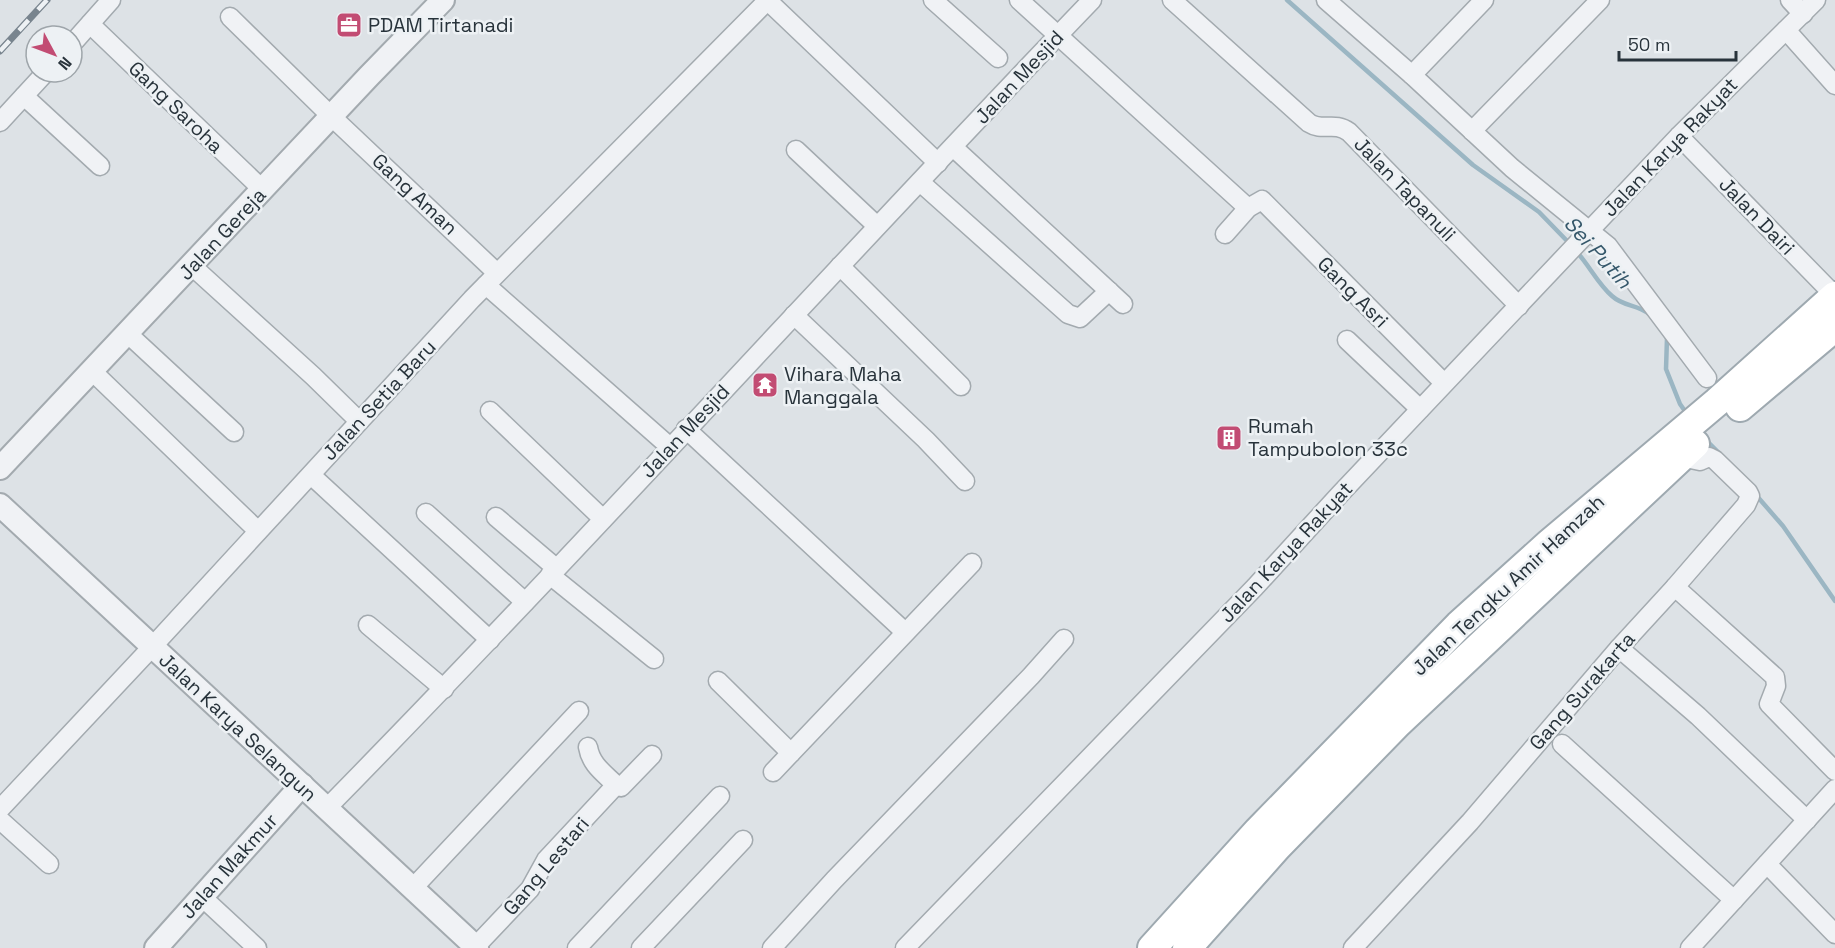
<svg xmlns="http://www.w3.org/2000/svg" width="1835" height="948" viewBox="0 0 1835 948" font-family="'Space Grotesk',sans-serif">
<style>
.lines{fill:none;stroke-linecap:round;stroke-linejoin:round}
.stream{stroke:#9bb6c3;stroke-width:4.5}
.minor-casing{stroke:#a3aaaf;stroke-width:21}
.tertiary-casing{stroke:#a3aaaf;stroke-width:26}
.primary-casing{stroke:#9ea9b0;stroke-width:32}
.minor{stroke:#f0f2f5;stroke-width:18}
.tertiary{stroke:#f0f2f5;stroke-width:22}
.primary{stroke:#fff;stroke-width:28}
.rail-casing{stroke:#78848e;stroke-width:7}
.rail{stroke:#edf1f4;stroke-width:4.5;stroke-dasharray:14;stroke-linecap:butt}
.labels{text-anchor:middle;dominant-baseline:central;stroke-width:5;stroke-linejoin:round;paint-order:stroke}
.poi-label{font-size:20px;fill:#28333b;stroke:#edf1f4;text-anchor:start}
.street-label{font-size:20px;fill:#28333b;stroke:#edf1f4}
.water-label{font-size:21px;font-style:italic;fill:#36586b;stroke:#edf1f4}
</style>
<rect width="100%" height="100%" fill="#dde2e6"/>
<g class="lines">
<g class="stream">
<path d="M 1287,0 L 1473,165 L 1539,212 L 1571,245"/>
<path d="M 1576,251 C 1589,265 1598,284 1612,296 C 1624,307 1637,304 1649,314"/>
<path d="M 1665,335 L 1667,338 L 1666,369 L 1680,404 L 1687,414"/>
<path d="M 1706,440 L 1721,455"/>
<path d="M 1756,495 L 1783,526 L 1835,601"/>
</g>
<g class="minor-casing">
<g id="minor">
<path d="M 767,0 L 938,163"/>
<path d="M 933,0 L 998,58"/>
<path d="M 1019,0 L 1248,208"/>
<path d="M 1172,0 L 1309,123 C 1323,132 1334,121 1349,132 L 1519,306"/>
<path d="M 1326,0 L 1412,75 L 1512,168 L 1608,246 L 1707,378"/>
<path d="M 1790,0 L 1803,14"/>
<path d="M 230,17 L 331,116 L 497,273"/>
<path d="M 90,24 L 263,190"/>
<path d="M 1786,30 L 1835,85"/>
<path d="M 72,44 L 111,0"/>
<path d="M 1412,75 L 1484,0"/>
<path d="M 24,96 L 100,166"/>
<path d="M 0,122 L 46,72"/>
<path d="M 1472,131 L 1600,0"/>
<path d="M 1679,136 L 1835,296"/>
<path d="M 953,147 L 1123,304"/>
<path d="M 796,150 L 877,226"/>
<path d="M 920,182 L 1068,314 L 1080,318 L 1109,291"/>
<path d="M 1225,234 L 1248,208 L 1262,200 L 1444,383"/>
<path d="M 192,266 L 313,376 L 359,421"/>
<path d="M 840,266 L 961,386"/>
<path d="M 486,285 L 670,447"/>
<path d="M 794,315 L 926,440 L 965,481"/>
<path d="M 127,333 L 234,432"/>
<path d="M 1347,340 L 1420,409"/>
<path d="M 92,371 L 258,531"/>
<path d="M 490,411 L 603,519"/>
<path d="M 686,429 L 905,632"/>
<path d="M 311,475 L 490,640"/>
<path d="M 426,513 L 525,602"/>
<path d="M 496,517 L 556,568"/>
<path d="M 550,575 L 654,659"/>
<path d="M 1675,587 L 1775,677 L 1776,686 L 1769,704 L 1835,771"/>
<path d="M 368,625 L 444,689"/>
<path d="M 1619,648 L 1698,716 L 1807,820"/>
<path d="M 718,681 L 791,753 L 773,772"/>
<path d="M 1562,744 L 1734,900"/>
<path d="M 588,747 C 591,765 604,773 616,785"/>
<path d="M 791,753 L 972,563"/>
<path d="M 616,785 L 621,787 L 652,755"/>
<path d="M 327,808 C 587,543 835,267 1092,0"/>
<path d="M 0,809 L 152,647 L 472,299 L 768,0"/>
<path d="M 0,820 L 49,864"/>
<path d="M 1767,864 L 1835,934"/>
<path d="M 412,889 L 579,711"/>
<path d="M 202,897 L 257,948"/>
<path d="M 476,946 L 530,889 L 546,860 L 616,785"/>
<path d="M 577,948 L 720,796"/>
<path d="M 641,948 L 743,840"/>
<path d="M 772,948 L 834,880 L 1031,676 L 1064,639"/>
<path d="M 905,948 L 1255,587 L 1340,494 L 1679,136 L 1816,0"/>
<path d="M 1353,948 L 1470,822 L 1619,648 L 1675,587 L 1746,505 L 1750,496 L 1748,492 L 1715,460 L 1709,457 L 1700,461 L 1681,457"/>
<path d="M 1690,948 L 1835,789"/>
</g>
</g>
<g class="tertiary-casing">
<g id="tertiary">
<path d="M 0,468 L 369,76 L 443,0"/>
<path d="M 0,505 L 477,948"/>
<path d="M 156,948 L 302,785"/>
</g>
</g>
<g class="primary-casing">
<g id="primary">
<path d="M 1740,407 L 1835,327"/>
<path d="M 1152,948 L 1258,831 L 1459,625 L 1550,543 L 1717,402 L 1835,296"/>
<path d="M 1187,948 L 1277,847 L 1398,723 L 1695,444"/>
</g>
</g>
<use href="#minor" class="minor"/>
<use href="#tertiary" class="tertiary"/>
<use href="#primary" class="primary"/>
<g class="rail-casing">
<path id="rail" d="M 0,51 L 47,0"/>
</g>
<use href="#rail" class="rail"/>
</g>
<defs>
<g id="office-square" transform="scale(1.35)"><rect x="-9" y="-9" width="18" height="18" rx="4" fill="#c24c73" stroke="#edf1f4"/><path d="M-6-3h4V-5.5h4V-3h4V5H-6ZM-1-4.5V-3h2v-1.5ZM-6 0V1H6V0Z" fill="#fff"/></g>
<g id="temple-square" transform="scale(1.35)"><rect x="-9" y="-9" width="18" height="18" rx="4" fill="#c24c73" stroke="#edf1f4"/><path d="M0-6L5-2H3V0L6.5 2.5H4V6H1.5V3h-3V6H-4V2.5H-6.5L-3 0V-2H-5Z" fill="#fff"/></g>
<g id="building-square" transform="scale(1.35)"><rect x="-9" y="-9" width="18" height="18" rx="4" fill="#c24c73" stroke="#edf1f4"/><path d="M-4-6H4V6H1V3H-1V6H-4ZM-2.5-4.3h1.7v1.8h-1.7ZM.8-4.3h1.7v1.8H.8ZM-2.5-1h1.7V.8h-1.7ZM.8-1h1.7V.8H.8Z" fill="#fff"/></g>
</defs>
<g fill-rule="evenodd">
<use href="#office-square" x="349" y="25"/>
<use href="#temple-square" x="765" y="385"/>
<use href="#building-square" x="1229" y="438"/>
</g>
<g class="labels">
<g class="poi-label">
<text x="368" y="25">PDAM Tirtanadi</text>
<text x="784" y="374">Vihara Maha<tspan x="784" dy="23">Manggala</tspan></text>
<text x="1248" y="426">Rumah<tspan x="1248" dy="23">Tampubolon 33c</tspan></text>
</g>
<g class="street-label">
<text transform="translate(1019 77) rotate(-47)">Jalan Mesjid</text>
<text transform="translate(176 107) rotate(44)">Gang Saroha</text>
<text transform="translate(1670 147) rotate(-46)">Jalan Karya Rakyat</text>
<text transform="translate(1405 189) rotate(46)">Jalan Tapanuli</text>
<text transform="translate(415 194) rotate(43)">Gang Aman</text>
<text transform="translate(1757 216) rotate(46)">Jalan Dairi</text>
<text transform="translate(222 234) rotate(-47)">Jalan Gereja</text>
<text transform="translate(1353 292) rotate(45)">Gang Asri</text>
<text transform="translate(379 400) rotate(-47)">Jalan Setia Baru</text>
<text transform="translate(685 431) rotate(-47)">Jalan Mesjid</text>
<text transform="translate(1286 552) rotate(-47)">Jalan Karya Rakyat</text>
<text transform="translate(1508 585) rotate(-43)">Jalan Tengku Amir Hamzah</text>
<text transform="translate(1582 691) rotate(-49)">Gang Surakarta</text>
<text transform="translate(238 727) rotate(43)">Jalan Karya Selangun</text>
<text transform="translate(229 866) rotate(-48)">Jalan Makmur</text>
<text transform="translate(546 866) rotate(-50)">Gang Lestari</text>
</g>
<g class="water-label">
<text transform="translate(1598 252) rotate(48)">Sei Putih</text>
</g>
</g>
<g transform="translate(54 54) rotate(131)"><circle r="28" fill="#edf1f4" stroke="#9ea5aa" stroke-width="1.5"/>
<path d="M0-4.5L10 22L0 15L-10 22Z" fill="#c24c73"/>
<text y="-9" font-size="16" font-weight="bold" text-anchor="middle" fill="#28333b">N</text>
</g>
<path d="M1619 51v9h117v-9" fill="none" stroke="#28333b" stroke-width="3"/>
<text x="1628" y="51" font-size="18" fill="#28333b" stroke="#edf1f4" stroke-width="4.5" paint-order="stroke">50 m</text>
</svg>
